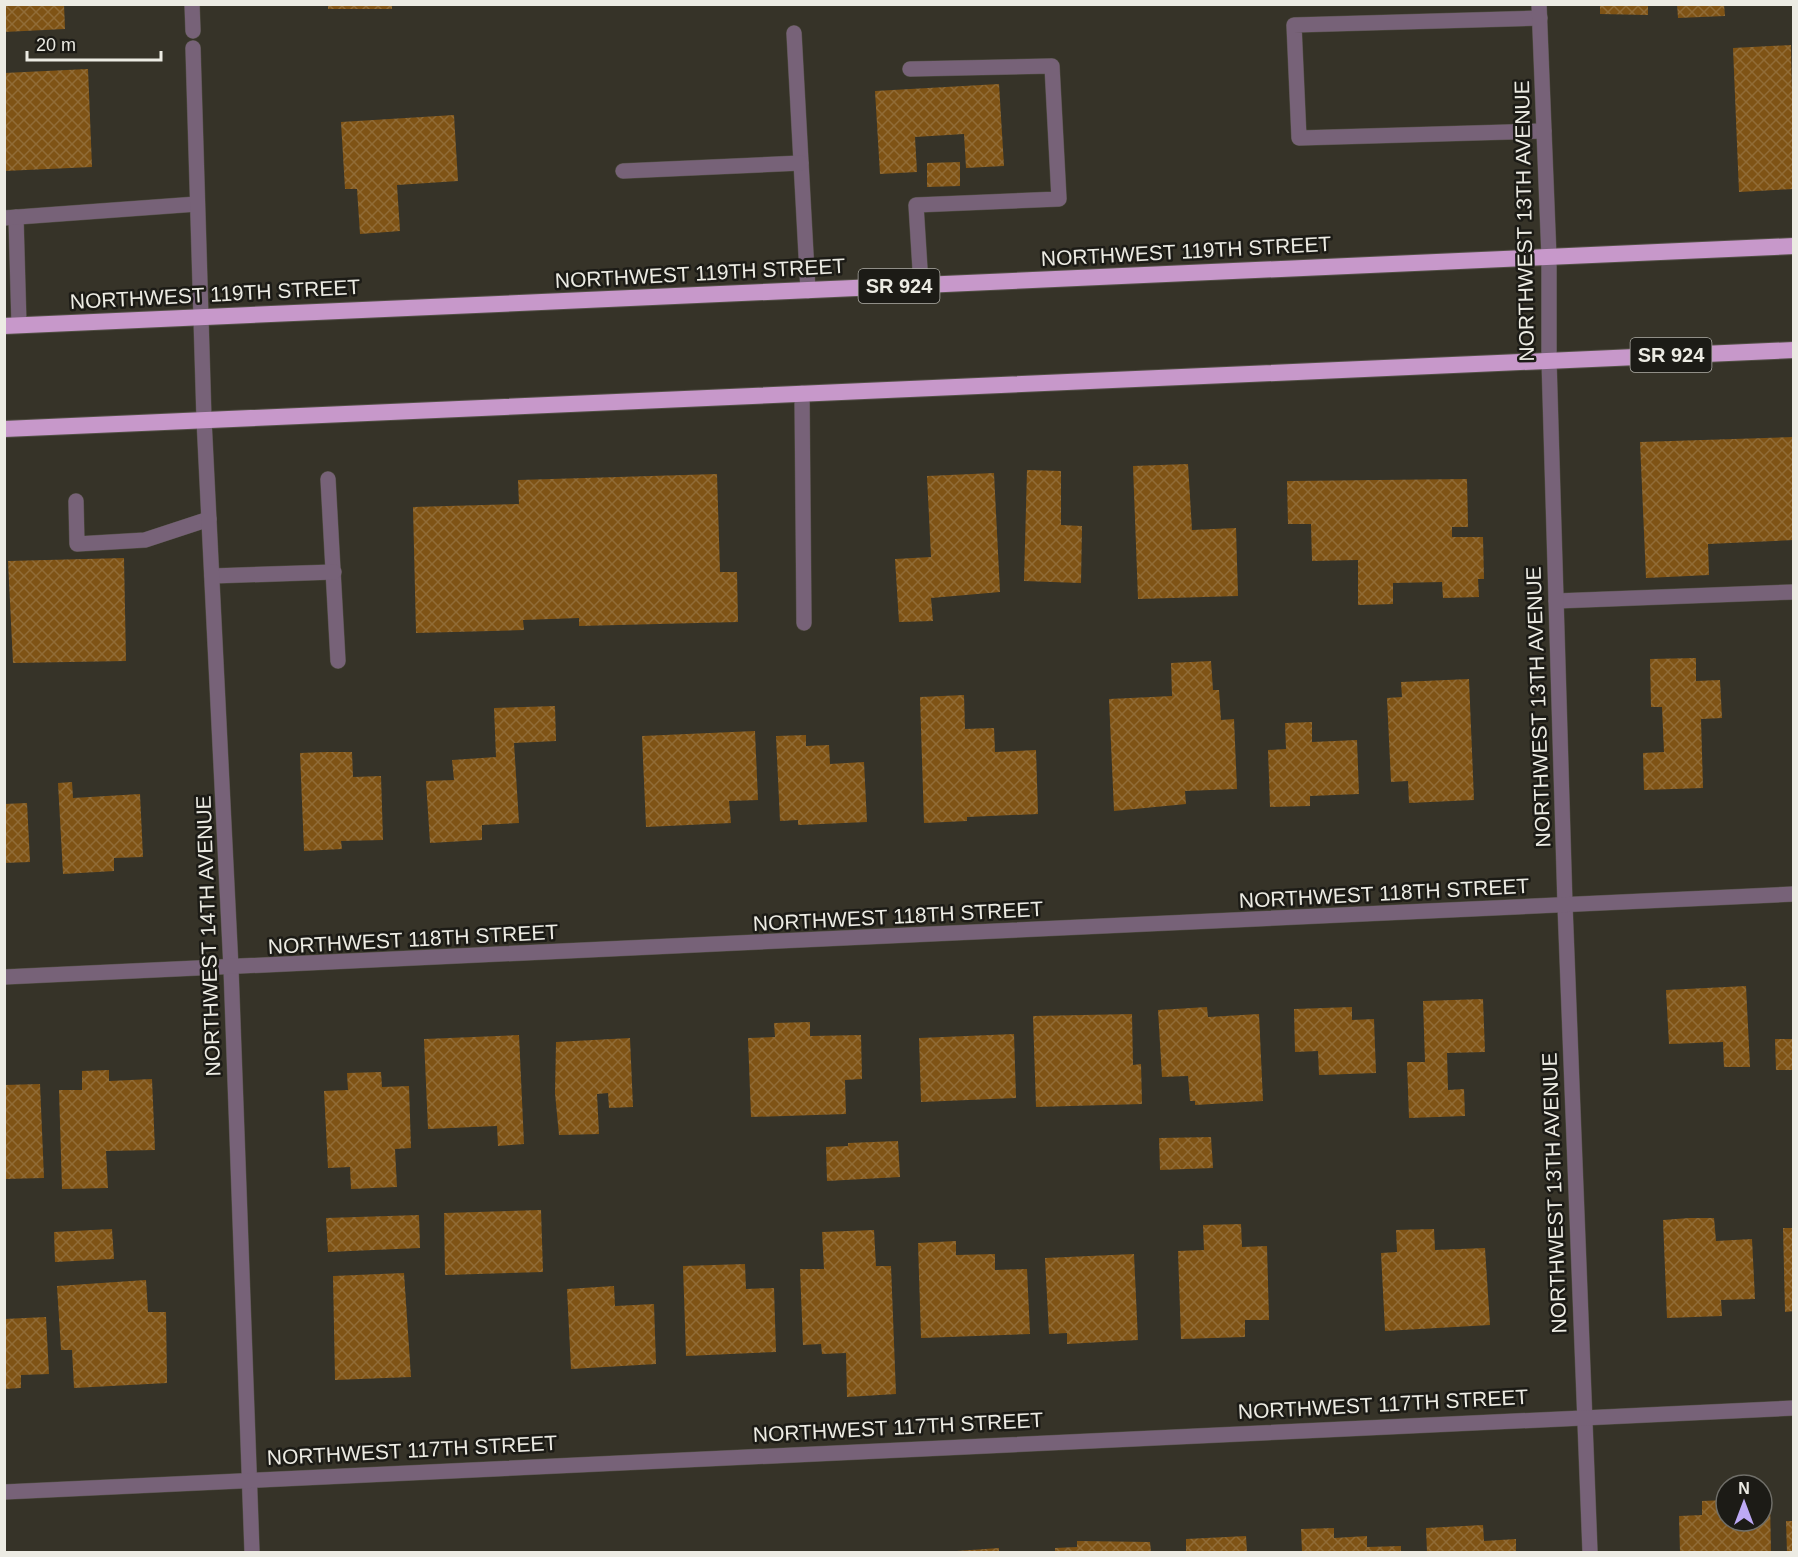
<svg xmlns="http://www.w3.org/2000/svg" width="1798" height="1557" viewBox="0 0 1798 1557" font-family="Arial,sans-serif">
<style>
.building{fill:url(#building-cross-hatch)}
.lines{fill:none;stroke-linecap:round;stroke-linejoin:round}
.service-casing{stroke:#535046;stroke-width:16}
.minor-casing{stroke:#535046;stroke-width:16}
.trunk-casing{stroke:#535046;stroke-width:18}
.service{stroke:#776278;stroke-width:15}
.minor{stroke:#776278;stroke-width:15}
.trunk{stroke:#c798ca;stroke-width:16}
.labels{text-anchor:middle;dominant-baseline:central;stroke-width:5;stroke-linejoin:round;paint-order:stroke}
.shield{fill:#1c1b16;stroke:#aeada6;stroke-width:1.5}
.shield-label{font-size:20px;font-weight:bold;fill:#ecebe3}
.street-label{font-size:21px;fill:#ecebe3;stroke:#1c1b16}
</style>
<defs>
<pattern id="building-cross-hatch" width="8" height="8" patternUnits="userSpaceOnUse" patternTransform="scale(1.5)"><rect width="8" height="8" fill="#7f5315"/><path d="M0 0l8 8M0 8l8-8" fill="none" stroke="#916c37"/></pattern>
</defs>
<rect width="100%" height="100%" fill="#363328"/>
<g class="building">
<path d="M 4,4 L 64,4 L 65,29 L 4,32 Z"/>
<rect x="328" y="4" width="64" height="5"/>
<path d="M 1600,4 L 1648,4 L 1648,15 L 1600,14 Z"/>
<path d="M 1677,4 L 1724,4 L 1725,16 L 1678,18 Z"/>
<path d="M 1791,45 L 1794,189 L 1739,192 L 1733,48 Z"/>
<path d="M 88,69 L 92,167 L 4,171 L 4,73 Z"/>
<path d="M 999,84 L 1004,166 L 966,168 L 964,134 L 915,137 L 917,172 L 880,174 L 875,91 Z"/>
<path d="M 454,115 L 458,181 L 397,185 L 400,231 L 360,234 L 357,189 L 345,189 L 341,122 Z"/>
<path d="M 960,162 L 960,186 L 927,187 L 927,163 Z"/>
<path d="M 1794,437 L 1794,540 L 1708,544 L 1709,575 L 1646,578 L 1640,442 Z"/>
<path d="M 1188,464 L 1192,530 L 1236,528 L 1238,596 L 1138,599 L 1133,466 Z"/>
<path d="M 1027,470 L 1061,471 L 1061,525 L 1082,526 L 1081,583 L 1024,581 Z"/>
<path d="M 994,473 L 1000,592 L 931,598 L 933,621 L 899,622 L 895,559 L 931,557 L 927,476 Z"/>
<path d="M 717,474 L 720,572 L 737,572 L 738,622 L 579,626 L 579,618 L 523,620 L 524,630 L 416,633 L 413,507 L 519,504 L 518,480 Z"/>
<path d="M 1467,479 L 1468,527 L 1452,527 L 1452,537 L 1483,537 L 1484,579 L 1478,579 L 1479,597 L 1443,598 L 1442,582 L 1393,583 L 1393,604 L 1358,605 L 1358,560 L 1312,561 L 1311,524 L 1288,524 L 1287,481 Z"/>
<path d="M 124,558 L 126,661 L 13,663 L 8,561 Z"/>
<path d="M 1696,658 L 1696,681 L 1720,680 L 1722,718 L 1701,719 L 1703,788 L 1644,790 L 1643,753 L 1664,752 L 1662,707 L 1651,707 L 1650,659 Z"/>
<path d="M 1211,661 L 1213,690 L 1219,690 L 1221,720 L 1234,719 L 1237,789 L 1185,791 L 1186,804 L 1114,811 L 1109,699 L 1172,696 L 1171,663 Z"/>
<path d="M 1469,679 L 1474,800 L 1409,803 L 1408,781 L 1391,782 L 1387,698 L 1402,697 L 1401,682 Z"/>
<path d="M 964,695 L 965,729 L 994,728 L 995,752 L 1036,750 L 1038,814 L 967,817 L 967,821 L 924,823 L 920,697 Z"/>
<path d="M 555,706 L 556,741 L 514,743 L 519,823 L 482,825 L 482,840 L 430,843 L 426,781 L 454,780 L 452,760 L 496,757 L 494,708 Z"/>
<path d="M 1312,722 L 1312,742 L 1357,740 L 1359,794 L 1310,796 L 1310,806 L 1270,807 L 1268,750 L 1286,749 L 1285,723 Z"/>
<path d="M 755,731 L 758,800 L 729,801 L 731,823 L 646,827 L 642,736 Z"/>
<path d="M 806,735 L 806,746 L 829,745 L 830,764 L 864,762 L 867,822 L 798,825 L 798,820 L 780,821 L 776,736 Z"/>
<path d="M 326,752 L 352,752 L 353,777 L 381,776 L 383,840 L 341,841 L 342,849 L 304,851 L 300,753 Z"/>
<path d="M 72,782 L 73,798 L 140,794 L 143,857 L 114,858 L 114,871 L 63,874 L 58,783 Z"/>
<path d="M 27,803 L 30,862 L 4,863 L 4,804 Z"/>
<path d="M 1746,986 L 1750,1067 L 1724,1067 L 1723,1042 L 1669,1044 L 1666,990 Z"/>
<path d="M 1483,999 L 1485,1052 L 1447,1053 L 1448,1090 L 1464,1089 L 1465,1116 L 1409,1118 L 1407,1062 L 1425,1062 L 1423,1001 Z"/>
<path d="M 1207,1007 L 1208,1017 L 1259,1014 L 1263,1101 L 1195,1105 L 1195,1101 L 1190,1101 L 1188,1076 L 1162,1077 L 1158,1010 Z"/>
<path d="M 1352,1007 L 1352,1020 L 1374,1019 L 1376,1073 L 1319,1075 L 1318,1051 L 1295,1052 L 1294,1009 Z"/>
<path d="M 1132,1014 L 1133,1065 L 1141,1064 L 1142,1104 L 1036,1107 L 1033,1016 Z"/>
<path d="M 810,1022 L 810,1036 L 861,1035 L 862,1079 L 845,1080 L 846,1114 L 751,1117 L 748,1038 L 775,1037 L 774,1023 Z"/>
<path d="M 1014,1034 L 1016,1098 L 921,1102 L 919,1038 Z"/>
<path d="M 519,1035 L 524,1144 L 498,1146 L 497,1126 L 428,1129 L 424,1039 Z"/>
<path d="M 630,1038 L 633,1107 L 609,1108 L 608,1093 L 597,1094 L 599,1134 L 559,1135 L 555,1093 L 556,1042 Z"/>
<path d="M 1775,1039 L 1794,1039 L 1794,1070 L 1776,1070 Z"/>
<path d="M 109,1070 L 109,1081 L 152,1079 L 155,1150 L 106,1151 L 108,1188 L 62,1189 L 59,1090 L 82,1090 L 82,1071 Z"/>
<path d="M 381,1072 L 382,1087 L 409,1086 L 411,1148 L 395,1149 L 397,1187 L 351,1189 L 350,1167 L 328,1168 L 324,1091 L 348,1090 L 347,1073 Z"/>
<path d="M 40,1084 L 44,1178 L 4,1179 L 4,1085 Z"/>
<path d="M 1211,1137 L 1213,1168 L 1160,1170 L 1159,1138 Z"/>
<path d="M 898,1141 L 900,1177 L 827,1181 L 826,1147 L 848,1146 L 848,1143 Z"/>
<path d="M 541,1210 L 543,1272 L 445,1275 L 444,1213 Z"/>
<path d="M 419,1215 L 420,1248 L 328,1252 L 326,1218 Z"/>
<path d="M 1689,1218 L 1714,1218 L 1716,1241 L 1752,1239 L 1755,1299 L 1721,1300 L 1722,1316 L 1667,1318 L 1663,1220 Z"/>
<path d="M 1241,1224 L 1242,1247 L 1267,1246 L 1269,1320 L 1245,1320 L 1245,1337 L 1181,1339 L 1178,1251 L 1204,1250 L 1203,1225 Z"/>
<path d="M 1783,1228 L 1794,1228 L 1794,1311 L 1785,1312 Z"/>
<path d="M 112,1229 L 114,1259 L 55,1262 L 54,1232 Z"/>
<path d="M 1434,1229 L 1435,1250 L 1485,1248 L 1490,1325 L 1385,1331 L 1381,1253 L 1397,1252 L 1396,1230 Z"/>
<path d="M 874,1230 L 876,1266 L 891,1266 L 896,1394 L 847,1397 L 846,1353 L 822,1354 L 821,1344 L 803,1345 L 800,1269 L 824,1269 L 822,1232 Z"/>
<path d="M 956,1241 L 956,1255 L 995,1254 L 995,1270 L 1027,1269 L 1030,1334 L 921,1338 L 918,1243 Z"/>
<path d="M 1134,1254 L 1138,1340 L 1067,1344 L 1067,1333 L 1049,1334 L 1045,1258 Z"/>
<path d="M 745,1264 L 746,1289 L 774,1288 L 776,1352 L 686,1356 L 683,1266 Z"/>
<path d="M 404,1273 L 411,1377 L 335,1380 L 333,1276 Z"/>
<path d="M 146,1280 L 148,1312 L 166,1312 L 167,1383 L 74,1388 L 72,1350 L 61,1350 L 57,1286 Z"/>
<path d="M 614,1286 L 615,1306 L 654,1304 L 656,1364 L 571,1369 L 567,1289 Z"/>
<path d="M 46,1317 L 49,1374 L 21,1375 L 21,1388 L 4,1389 L 4,1319 Z"/>
<path d="M 1770,1499 L 1771,1552 L 1680,1552 L 1679,1516 L 1702,1515 L 1702,1501 L 1726,1500 L 1726,1521 L 1762,1521 L 1762,1500 Z"/>
<path d="M 1786,1521 L 1794,1521 L 1794,1552 L 1787,1552 Z"/>
<path d="M 1483,1525 L 1484,1541 L 1516,1539 L 1516,1552 L 1427,1552 L 1426,1528 Z"/>
<path d="M 1334,1528 L 1334,1538 L 1367,1536 L 1367,1547 L 1401,1546 L 1401,1552 L 1302,1552 L 1301,1529 Z"/>
<path d="M 1246,1536 L 1247,1552 L 1186,1552 L 1186,1539 Z"/>
<path d="M 1077,1541 L 1150,1542 L 1151,1552 L 1055,1552 L 1055,1548 L 1077,1547 Z"/>
<path d="M 999,1548 L 999,1552 L 957,1552 L 957,1551 Z"/>
</g>
<g class="lines">
<g class="service-casing">
<g id="service">
<path d="M 1540,18 L 1294,25 L 1299,138 L 1544,131"/>
<path d="M 794,33 L 808,291"/>
<path d="M 910,69 L 1052,66 L 1059,199 L 916,205 L 921,285"/>
<path d="M 623,171 L 801,163"/>
<path d="M 16,217 L 19,325"/>
<path d="M 4,218 L 197,204"/>
<path d="M 802,393 L 804,623"/>
<path d="M 328,479 L 338,661"/>
<path d="M 76,501 L 77,544 L 145,540 L 209,519"/>
<path d="M 212,576 L 334,572"/>
<path d="M 1556,601 L 1794,592"/>
</g>
</g>
<g class="minor-casing">
<g id="minor">
<path d="M 192,4 L 193,31"/>
<path d="M 1539,4 L 1549,257 L 1549,360 L 1565,905 L 1590,1552"/>
<path d="M 193,48 L 204,419 L 231,968 L 252,1552"/>
<path d="M 4,977 L 1794,894"/>
<path d="M 4,1492 L 1794,1408"/>
</g>
</g>
<g class="trunk-casing">
<g id="trunk">
<path d="M 4,326 L 1794,246"/>
<path d="M 4,429 L 1794,350"/>
</g>
</g>
<use href="#service" class="service"/>
<use href="#minor" class="minor"/>
<use href="#trunk" class="trunk"/>
</g>
<g class="labels">
<g class="shield">
<rect x="858.5" y="269" width="81" height="34" rx="4.5"/>
<rect x="1630.5" y="338" width="81" height="34" rx="4.5"/>
</g>
<g class="shield-label">
<text x="899" y="286">SR 924</text>
<text x="1671" y="355">SR 924</text>
</g>
<g class="street-label">
<text transform="translate(1524 221) rotate(-91)">NORTHWEST 13TH AVENUE</text>
<text transform="translate(1186 251) rotate(-3)">NORTHWEST 119TH STREET</text>
<text transform="translate(700 273) rotate(-3)">NORTHWEST 119TH STREET</text>
<text transform="translate(215 294) rotate(-3)">NORTHWEST 119TH STREET</text>
<text transform="translate(1538 707) rotate(-92)">NORTHWEST 13TH AVENUE</text>
<text transform="translate(1384 893) rotate(-3)">NORTHWEST 118TH STREET</text>
<text transform="translate(898 916) rotate(-3)">NORTHWEST 118TH STREET</text>
<text transform="translate(208 936) rotate(-92)">NORTHWEST 14TH AVENUE</text>
<text transform="translate(413 939) rotate(-3)">NORTHWEST 118TH STREET</text>
<text transform="translate(1554 1193) rotate(-92)">NORTHWEST 13TH AVENUE</text>
<text transform="translate(1383 1404) rotate(-3)">NORTHWEST 117TH STREET</text>
<text transform="translate(898 1427) rotate(-3)">NORTHWEST 117TH STREET</text>
<text transform="translate(412 1450) rotate(-3)">NORTHWEST 117TH STREET</text>
</g>
</g>
<rect width="1798" height="1557" fill="none" stroke="#ecebe3" stroke-width="12"/>
<g transform="translate(1744 1503)"><circle r="28" fill="#1c1b16" stroke="#6f6e68" stroke-width="1.5"/>
<path d="M0-4.5L10 22L0 15L-10 22Z" fill="#bda9f5"/>
<text y="-9" font-size="16" font-weight="bold" text-anchor="middle" fill="#ecebe3">N</text>
</g>
<path d="M27 51v9h134v-9" fill="none" stroke="#ecebe3" stroke-width="3"/>
<text x="36" y="51" font-size="18" fill="#ecebe3" stroke="#1c1b16" stroke-width="4.5" paint-order="stroke">20 m</text>
</svg>
